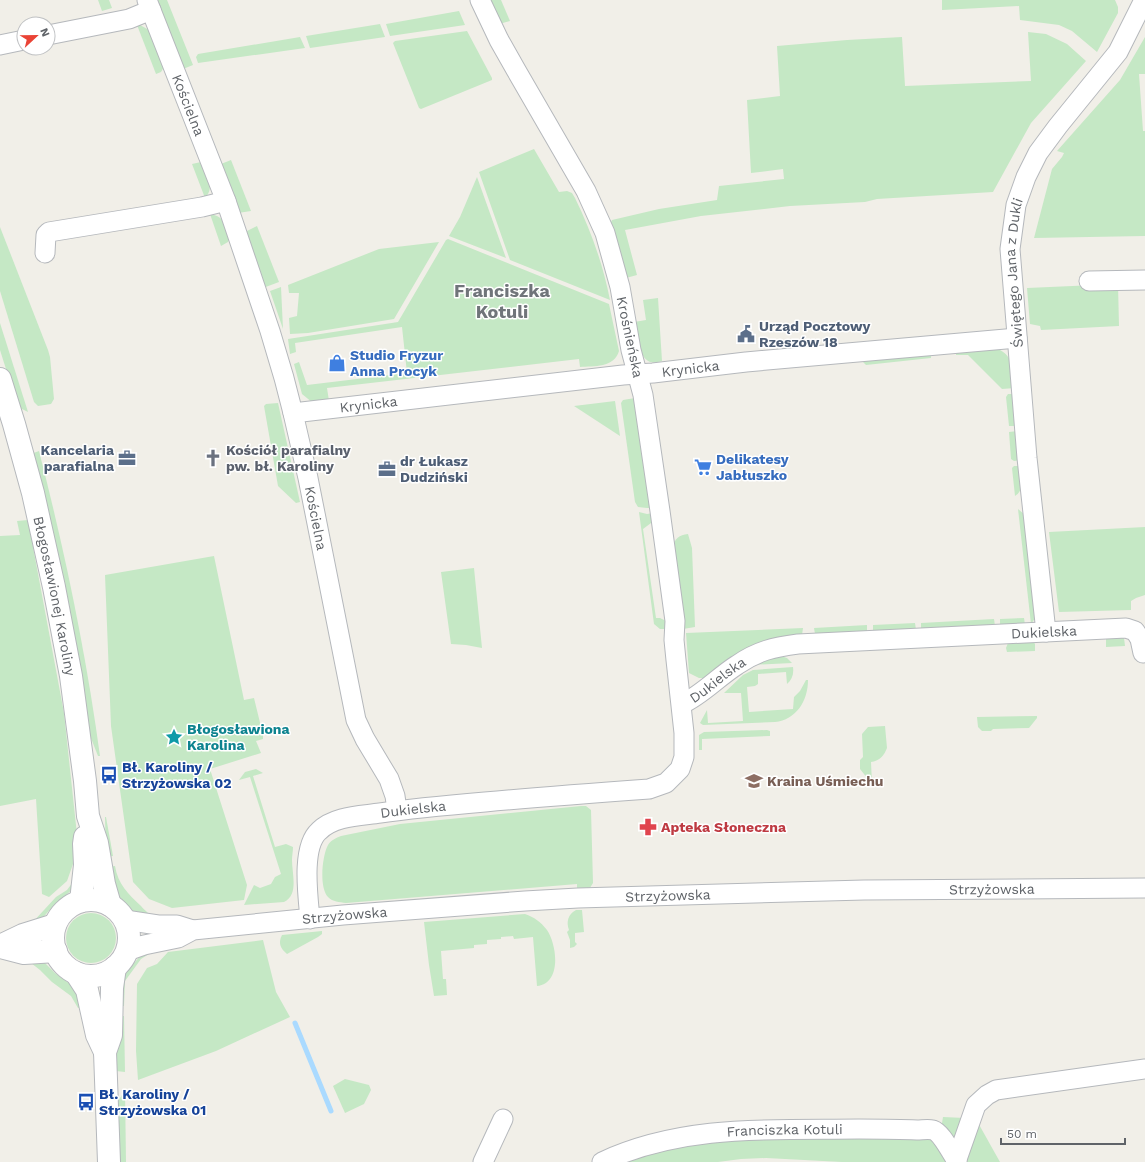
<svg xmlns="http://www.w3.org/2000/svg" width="1145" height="1162" viewBox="0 0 1145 1162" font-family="'Work Sans',sans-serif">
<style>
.green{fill:#c5e8c5}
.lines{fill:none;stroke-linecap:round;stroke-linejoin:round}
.stream{stroke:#aadaff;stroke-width:5}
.minor-casing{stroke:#b5b8bc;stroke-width:21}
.tertiary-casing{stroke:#b5b8bc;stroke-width:24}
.minor{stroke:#fff;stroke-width:19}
.tertiary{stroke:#fff;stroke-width:22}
.labels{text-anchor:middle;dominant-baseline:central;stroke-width:3;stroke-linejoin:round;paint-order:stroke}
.street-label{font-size:14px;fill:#5f6368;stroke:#fff}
.service-label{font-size:14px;font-weight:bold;fill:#4e5e75;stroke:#fff;text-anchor:start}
.shop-label{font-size:14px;font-weight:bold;fill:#366cbe;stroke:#fff;text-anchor:start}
.worship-label{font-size:14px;font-weight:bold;fill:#5b616d;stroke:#fff;text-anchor:start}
.culture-label{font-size:14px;font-weight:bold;fill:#0d838f;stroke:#fff;text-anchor:start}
.transit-label{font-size:14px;font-weight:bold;fill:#164399;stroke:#fff;text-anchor:start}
.education-label{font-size:14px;font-weight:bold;fill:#785e54;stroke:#fff;text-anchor:start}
.health-label{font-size:14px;font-weight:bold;fill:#be3a42;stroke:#fff;text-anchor:start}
.district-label{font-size:18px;font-weight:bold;fill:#70757a;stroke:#fff}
</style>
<rect width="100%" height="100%" fill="#f1efe8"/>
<g class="green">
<path d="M 98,0 L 109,0 L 112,8 L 102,11 Z"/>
<path d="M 155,0 L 167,0 L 193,65 L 183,69 Z"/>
<path d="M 488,0 L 501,0 L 510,21 L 499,24 Z"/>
<path d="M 942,0 L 1115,0 L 1118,7 L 1118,13 L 1097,52 L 1072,31 L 1059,25 L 1020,20 L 1019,6 L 942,10 Z"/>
<path d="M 459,11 L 465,25 L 390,36 L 386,24 Z"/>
<path d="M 380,24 L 385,37 L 310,48 L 306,36 Z"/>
<path d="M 137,25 L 140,25 L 149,30 L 164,67 L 161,72 L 156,74 Z"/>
<path d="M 467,31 L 492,78 L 492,80 L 421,109 L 419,108 L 393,43 L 395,41 Z"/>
<path d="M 1028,32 L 1046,34 L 1067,44 L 1086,61 L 1031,123 L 993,192 L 877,199 L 865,202 L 790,206 L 701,216 L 625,230 L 637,275 L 626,278 L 610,224 L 612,220 L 659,209 L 717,200 L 719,186 L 784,179 L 783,169 L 751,173 L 747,100 L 780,96 L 777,46 L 847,40 L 902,37 L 905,86 L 1031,81 Z"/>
<path d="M 300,37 L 305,48 L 198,63 L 196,57 L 198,54 Z"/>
<path d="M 1145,37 L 1145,74 L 1139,74 L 1143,131 L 1145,131 L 1145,236 L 1034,238 L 1052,169 L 1062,157 L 1064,153 L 1057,151 L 1120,80 Z"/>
<path d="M 534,149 L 559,192 L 567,191 L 572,193 L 575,198 C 591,231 603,264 610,300 L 510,260 L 479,172 Z"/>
<path d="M 231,160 L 251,211 L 238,213 L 221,164 Z"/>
<path d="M 201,162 C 206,174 216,187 205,198 L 192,164 Z"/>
<path d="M 477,177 L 506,258 L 449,236 L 460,217 Z"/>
<path d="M 210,214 C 225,217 225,224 230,237 L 228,242 L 221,246 Z"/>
<path d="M 257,226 L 279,282 L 263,288 L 245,232 Z"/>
<path d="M 0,227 L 48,350 L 50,357 L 54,399 L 51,404 L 38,406 L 34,402 L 0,291 Z"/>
<path d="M 448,239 L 609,304 L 619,351 C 614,368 594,366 580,367 L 579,359 L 327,388 L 329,401 L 313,403 L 302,394 L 294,364 L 299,362 L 307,385 L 407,373 L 402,327 L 295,343 L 296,352 L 290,354 L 288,339 L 398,322 L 446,240 Z"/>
<path d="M 439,242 L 394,319 L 308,333 L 290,334 L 289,318 L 297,316 L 299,293 L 289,293 L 288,285 L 379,249 Z"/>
<path d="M 1118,284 L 1119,326 L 1041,330 L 1040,326 L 1030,324 L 1027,288 Z"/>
<path d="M 281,287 L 283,329 L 270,291 Z"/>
<path d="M 658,298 L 662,361 C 658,362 654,363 650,362 C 638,357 637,333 634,322 L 646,320 L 643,300 Z"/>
<path d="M 0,323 L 28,412 L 20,408 L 17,404 L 0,350 Z"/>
<path d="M 998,349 C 1015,357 1012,371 1015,388 L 1002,389 L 968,355 L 956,355 L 956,350 Z"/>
<path d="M 931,353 L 931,358 L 866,365 L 862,361 Z"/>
<path d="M 1008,394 L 1015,394 L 1018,426 L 1009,426 L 1006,397 Z"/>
<path d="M 635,398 L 652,508 L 647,508 L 638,507 L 635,502 L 621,403 L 623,400 Z"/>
<path d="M 615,401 L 620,436 L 574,406 Z"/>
<path d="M 278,403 L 300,502 L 296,503 L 278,486 L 264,406 L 266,404 Z"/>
<path d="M 1018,431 L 1021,460 L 1014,461 L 1011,459 L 1009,432 Z"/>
<path d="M 39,451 C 65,552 86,653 100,756 L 98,756 L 87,728 L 31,454 Z"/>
<path d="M 1014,466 L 1021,466 C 1022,476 1025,490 1015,496 L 1012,468 Z"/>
<path d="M 1018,509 L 1025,515 L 1036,617 L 1031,624 Z"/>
<path d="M 639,512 L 647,514 L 653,513 L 651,523 L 643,529 L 656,618 L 660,618 L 666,621 L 668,629 L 660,629 L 654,624 Z"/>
<path d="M 28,520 L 64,713 L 78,844 L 78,861 L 73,864 L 67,881 L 49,897 L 42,894 L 36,799 L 0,806 L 0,536 L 20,535 L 17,521 Z"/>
<path d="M 1145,527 L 1145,595 L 1136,598 L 1131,601 L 1131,610 L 1059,612 L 1049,532 Z"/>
<path d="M 688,534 L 692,548 L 695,627 L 683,629 L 672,548 C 675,538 679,535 688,534 Z"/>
<path d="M 214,556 L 244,700 L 254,698 L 263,735 L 263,739 L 256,741 L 261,753 L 210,769 L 247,885 L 244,900 L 172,908 L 149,899 L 133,882 L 111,726 L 105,575 Z"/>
<path d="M 474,568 L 482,648 L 466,645 L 451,644 L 441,572 Z"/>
<path d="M 1024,618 L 1025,625 L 1000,626 L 1000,619 Z"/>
<path d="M 994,619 L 995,626 L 921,630 L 921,623 Z"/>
<path d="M 915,623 L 916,630 L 873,633 L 873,625 Z"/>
<path d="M 867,625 L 867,633 L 815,634 L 814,628 Z"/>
<path d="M 803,628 L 802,635 L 706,678 L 699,678 L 689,673 L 686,633 Z"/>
<path d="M 1106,636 L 1121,636 L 1124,638 L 1125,646 L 1106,647 Z"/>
<path d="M 1032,640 L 1035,644 L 1035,651 L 1007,652 L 1006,648 L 1008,643 Z"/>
<path d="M 781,656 L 787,658 L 792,663 L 751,665 Z"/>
<path d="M 793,667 C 794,674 792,680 787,684 L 786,672 L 758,674 L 758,684 L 755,686 L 747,687 L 749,712 L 793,709 L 794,697 L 800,691 L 806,680 L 808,680 C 808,701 796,720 775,722 L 703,725 L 700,723 L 707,710 L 708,723 L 743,721 L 741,693 L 724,693 L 743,675 L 753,670 Z"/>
<path d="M 1037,716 L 1037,718 L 1029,728 L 993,729 L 991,731 L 982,731 L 978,727 L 977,717 Z"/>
<path d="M 885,726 L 887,748 C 884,756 879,761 871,762 L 872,784 L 860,769 L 860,760 L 863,757 L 862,734 L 868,727 Z"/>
<path d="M 767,730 L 770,731 L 770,736 L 702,739 L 702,750 L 699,750 L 699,735 L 704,732 Z"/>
<path d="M 256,769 L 263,773 L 253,776 L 275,847 L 286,844 L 293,847 C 293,851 292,856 292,860 C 292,874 299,895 284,902 L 244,905 L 254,885 L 260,888 L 271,884 L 275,877 L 281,874 L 250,777 L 239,780 L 245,772 Z"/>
<path d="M 581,806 L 586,806 L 591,810 L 593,883 L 588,891 L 577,891 L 577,884 L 346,903 C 339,902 333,902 328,897 C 319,888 322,856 328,845 C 331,840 336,838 341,836 L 400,824 Z"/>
<path d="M 105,817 L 106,817 L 113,856 L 106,857 Z"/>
<path d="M 115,866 C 118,884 128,894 141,906 C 145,911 149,912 151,918 L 135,913 L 116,893 L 107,867 Z"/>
<path d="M 73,882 L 73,889 L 55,904 L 38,923 L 32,923 L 56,897 L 67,890 Z"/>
<path d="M 576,910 L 582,910 L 584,932 L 575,933 L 575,942 L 577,944 L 574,947 L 570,948 L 570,940 L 567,932 L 569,930 C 566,922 568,914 576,910 Z"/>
<circle cx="91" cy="938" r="25"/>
<path d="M 525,914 C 534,917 541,922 547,930 C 557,945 562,983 537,986 L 533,937 L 514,939 L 513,936 L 501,937 L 501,939 L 487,940 L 487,944 L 474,945 L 474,948 L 441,951 L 443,979 L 446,979 L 447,995 L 434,996 L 429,965 L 424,922 Z"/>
<path d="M 322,931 L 322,934 L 318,937 L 287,954 C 280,948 278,943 282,935 Z"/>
<path d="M 263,940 L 276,992 L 290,1017 L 216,1051 L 138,1080 L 136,1051 L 137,984 L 147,968 L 157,964 L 168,952 Z"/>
<path d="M 152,952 L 141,959 L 125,981 L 124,1006 L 115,1006 L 123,976 L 141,955 Z"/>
<path d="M 38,958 L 45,963 L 55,973 L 74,987 L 86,1007 L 78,1008 L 71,996 L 52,982 L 40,970 L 31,963 Z"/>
<path d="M 115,1016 L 124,1016 L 125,1072 L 116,1071 Z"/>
<path d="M 345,1079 L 369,1085 L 371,1090 L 364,1104 L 345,1113 L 333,1086 Z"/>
<path d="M 125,1090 L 126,1162 L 118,1162 L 117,1103 Z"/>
<path d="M 943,1117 L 965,1118 L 954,1150 L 941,1129 Z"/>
<path d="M 977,1121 L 1000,1162 L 964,1162 Z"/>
<path d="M 927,1134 L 950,1162 L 842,1162 L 766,1158 L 741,1159 L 718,1162 L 614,1162 L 699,1140 Z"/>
</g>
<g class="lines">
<path class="stream" d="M 295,1023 L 331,1111"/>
<g class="minor-casing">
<g id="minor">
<path id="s1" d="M 147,0 L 226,201 L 270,331 L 284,378 L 293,413 L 308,478 L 356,720 L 365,739 L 389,779 L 395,796 L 397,810"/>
<path d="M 48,35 L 129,19 L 151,10"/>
<path d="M 0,45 L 24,40"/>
<path d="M 45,253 L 46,235 L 49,232 L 202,207 L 226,201"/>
<path d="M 1089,281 L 1145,280"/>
<path id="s2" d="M 293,413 L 623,375 L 653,373 L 746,362 L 1017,338"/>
<path id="s3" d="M 1046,632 L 1027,458 L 1010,249 L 1016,205 L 1026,177 L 1038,153 L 1058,126 L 1118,52 L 1144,0"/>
<path id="s4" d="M 682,704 C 702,695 718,677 737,665 C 757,651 774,647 798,644 L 1126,628 L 1135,631 L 1140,639 L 1143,653"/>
<path id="s5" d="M 310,919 C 308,896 301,847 319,831 C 334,816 360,816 380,813 C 415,808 450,805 485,802 C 540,797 594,793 649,789 L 666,783 L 680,769 L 684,757 L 684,733 L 676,660 L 674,640 L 675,621 L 660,511 L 643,395 L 631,350 L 620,287 L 605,233 L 586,191 L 516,70 L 499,40 L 480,0"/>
<path d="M 125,920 L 158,925 L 177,925 L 193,930"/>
<path id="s6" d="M 127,951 L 144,945 L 178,938 L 193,930 L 343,915 L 525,901 L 578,898 L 864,890 L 1145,888"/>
<path d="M 483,1162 L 503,1119"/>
<path id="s7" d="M 602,1162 C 683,1124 772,1130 859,1129 C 879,1129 898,1129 917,1130 C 922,1130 928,1129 933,1130 C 942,1133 951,1153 957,1161"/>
<path d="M 956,1162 L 976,1105 L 987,1095 L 996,1090 L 1145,1069"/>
</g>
</g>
<g class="tertiary-casing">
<g id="tertiary">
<path id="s8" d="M 0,379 L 14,424 L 33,493 L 54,587 L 71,676 L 85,781 L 88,816 L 97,843 L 104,884 L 110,905"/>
<circle cx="91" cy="938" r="38"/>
<path d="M 81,901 L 85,865 L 84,844 L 85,837"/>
<path d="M 0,946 L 23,935 L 55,925"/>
<path d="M 0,947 L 24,953 L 56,951"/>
<path d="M 76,973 L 87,990 L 97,1035 L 105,1052"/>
<path d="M 109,1162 L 105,1052 L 111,1035 L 112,988 L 115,967"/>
</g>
</g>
<use href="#minor" class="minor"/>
<use href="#tertiary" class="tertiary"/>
</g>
<defs>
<g id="civic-bare" transform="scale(1.38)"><path d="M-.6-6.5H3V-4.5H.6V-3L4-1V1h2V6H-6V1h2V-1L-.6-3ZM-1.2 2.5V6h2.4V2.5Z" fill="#5c6f8a" stroke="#fff" stroke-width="2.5" paint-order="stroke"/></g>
<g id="shop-bare" transform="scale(1.38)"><path d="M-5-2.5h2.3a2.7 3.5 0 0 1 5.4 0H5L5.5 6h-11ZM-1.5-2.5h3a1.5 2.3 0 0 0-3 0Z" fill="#3f7fe0" stroke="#fff" stroke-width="2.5" paint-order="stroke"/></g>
<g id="office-bare" transform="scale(1.38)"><path d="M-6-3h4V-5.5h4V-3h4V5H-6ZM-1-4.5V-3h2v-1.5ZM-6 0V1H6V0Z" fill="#5c6f8a" stroke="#fff" stroke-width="2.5" paint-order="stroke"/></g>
<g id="church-bare" transform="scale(1.38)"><path d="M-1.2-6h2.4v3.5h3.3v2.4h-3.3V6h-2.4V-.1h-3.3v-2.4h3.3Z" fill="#6b7280" stroke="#fff" stroke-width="2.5" paint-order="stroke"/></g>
<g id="supermarket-bare" transform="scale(1.38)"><path d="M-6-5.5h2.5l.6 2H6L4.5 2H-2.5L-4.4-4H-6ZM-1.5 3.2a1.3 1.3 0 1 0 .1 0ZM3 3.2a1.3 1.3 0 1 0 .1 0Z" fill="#3f7fe0" stroke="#fff" stroke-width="2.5" paint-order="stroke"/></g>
<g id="sight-bare" transform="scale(1.38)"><path d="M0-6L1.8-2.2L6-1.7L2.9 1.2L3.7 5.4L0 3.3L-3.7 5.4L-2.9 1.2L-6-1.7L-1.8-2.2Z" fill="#0f9aa8" stroke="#fff" stroke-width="2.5" paint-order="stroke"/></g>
<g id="bus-bare" transform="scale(1.38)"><path d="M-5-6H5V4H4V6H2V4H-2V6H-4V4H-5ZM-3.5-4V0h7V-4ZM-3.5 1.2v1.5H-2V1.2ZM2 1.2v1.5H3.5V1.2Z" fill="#1a4fb4" stroke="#fff" stroke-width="2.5" paint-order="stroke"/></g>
<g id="school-bare" transform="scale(1.38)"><path d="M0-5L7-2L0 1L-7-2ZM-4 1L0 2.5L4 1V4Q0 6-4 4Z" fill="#8d6e63" stroke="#fff" stroke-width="2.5" paint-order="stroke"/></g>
<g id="pharmacy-bare" transform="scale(1.38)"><path d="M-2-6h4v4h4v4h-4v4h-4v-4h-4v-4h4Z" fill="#e0444e" stroke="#fff" stroke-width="2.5" paint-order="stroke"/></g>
</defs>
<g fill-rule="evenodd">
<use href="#civic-bare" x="746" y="334"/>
<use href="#shop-bare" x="337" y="363"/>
<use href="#office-bare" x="127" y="458"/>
<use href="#church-bare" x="213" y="458"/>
<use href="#supermarket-bare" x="703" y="467"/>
<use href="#office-bare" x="387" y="469"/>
<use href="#sight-bare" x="174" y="737"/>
<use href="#bus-bare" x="109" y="775"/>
<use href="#school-bare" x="754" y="781"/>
<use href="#pharmacy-bare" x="648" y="827"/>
<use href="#bus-bare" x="86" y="1102"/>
</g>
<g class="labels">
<g class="street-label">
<text stroke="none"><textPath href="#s1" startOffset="113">Kościelna</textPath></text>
<text stroke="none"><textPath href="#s3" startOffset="361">Świętego Jana z Dukli</textPath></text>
<text transform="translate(630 337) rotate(78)">Krośnieńska</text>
<text stroke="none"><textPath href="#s2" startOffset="400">Krynicka</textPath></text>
<text stroke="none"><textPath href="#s2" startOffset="76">Krynicka</textPath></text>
<text stroke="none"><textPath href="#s1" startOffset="546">Kościelna</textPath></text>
<text stroke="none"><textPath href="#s8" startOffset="224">Błogosławionej Karoliny</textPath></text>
<text stroke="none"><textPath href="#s4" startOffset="379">Dukielska</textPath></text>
<text stroke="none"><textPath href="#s4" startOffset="43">Dukielska</textPath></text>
<text stroke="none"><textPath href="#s5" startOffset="189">Dukielska</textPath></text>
<text stroke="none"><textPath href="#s6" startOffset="870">Strzyżowska</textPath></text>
<text stroke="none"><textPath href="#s6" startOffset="546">Strzyżowska</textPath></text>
<text stroke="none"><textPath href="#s6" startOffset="222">Strzyżowska</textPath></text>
<text stroke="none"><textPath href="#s7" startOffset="187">Franciszka Kotuli</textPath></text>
</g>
<g class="service-label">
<text x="759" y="326">Urząd Pocztowy<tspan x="759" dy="16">Rzeszów 18</tspan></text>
<text x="114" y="450" text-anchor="end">Kancelaria<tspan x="114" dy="16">parafialna</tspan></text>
<text x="400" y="461">dr Łukasz<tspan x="400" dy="16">Dudziński</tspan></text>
</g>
<g class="shop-label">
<text x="350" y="355">Studio Fryzur<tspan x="350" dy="16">Anna Procyk</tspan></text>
<text x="716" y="459">Delikatesy<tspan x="716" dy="16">Jabłuszko</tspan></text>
</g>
<g class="worship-label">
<text x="226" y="450">Kościół parafialny<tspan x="226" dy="16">pw. bł. Karoliny</tspan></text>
</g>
<g class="culture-label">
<text x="187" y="729">Błogosławiona<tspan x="187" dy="16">Karolina</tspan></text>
</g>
<g class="transit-label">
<text x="122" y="767">Bł. Karoliny /<tspan x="122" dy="16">Strzyżowska 02</tspan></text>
<text x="99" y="1094">Bł. Karoliny /<tspan x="99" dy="16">Strzyżowska 01</tspan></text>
</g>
<g class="education-label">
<text x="767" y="781">Kraina Uśmiechu</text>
</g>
<g class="health-label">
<text x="661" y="827">Apteka Słoneczna</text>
</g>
<g class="district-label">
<text x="502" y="290">Franciszka<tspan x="502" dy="21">Kotuli</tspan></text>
</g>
</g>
<g transform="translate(36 36) rotate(68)"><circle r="19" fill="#ffffff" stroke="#bfc1c3"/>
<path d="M0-3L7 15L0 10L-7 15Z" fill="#ea4335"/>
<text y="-6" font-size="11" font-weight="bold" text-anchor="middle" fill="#5f6368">N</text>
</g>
<path d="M1001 1138v6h124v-6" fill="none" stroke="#5f6368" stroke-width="2"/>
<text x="1007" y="1138" font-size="12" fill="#5f6368" stroke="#ffffff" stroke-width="3" paint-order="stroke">50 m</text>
</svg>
